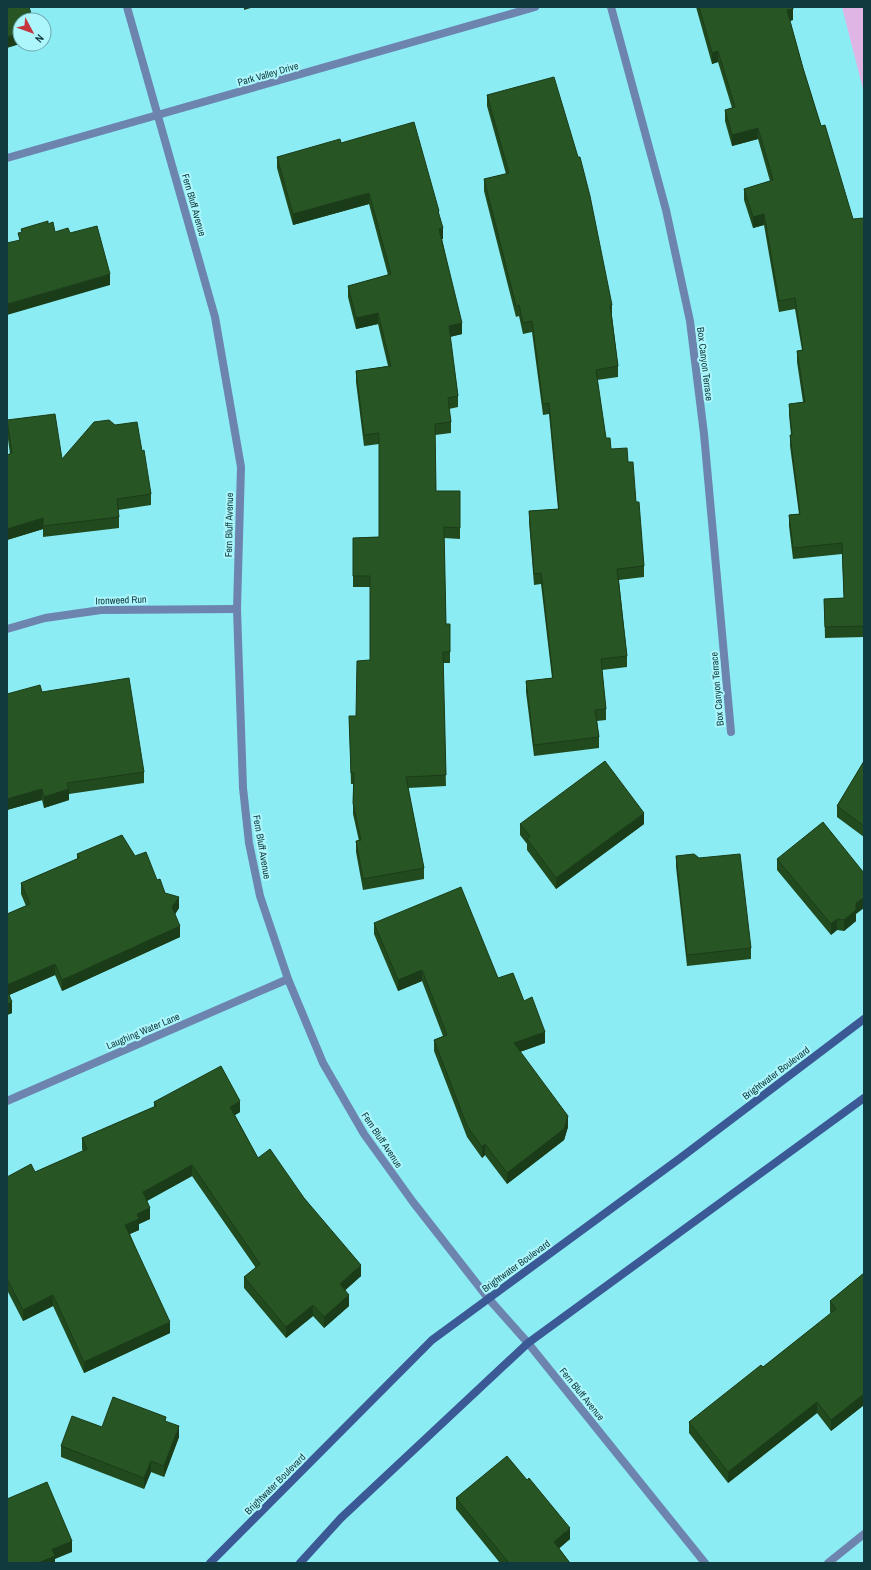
<svg xmlns="http://www.w3.org/2000/svg" width="871" height="1570" viewBox="0 0 871 1570" font-family="'Archivo Narrow',sans-serif">
<style>
.green{fill:#dfb5e5}
.lines{fill:none;stroke-linecap:round;stroke-linejoin:round}
.street{stroke:#6d84ae;stroke-width:8}
.secondary{stroke:#3a5995;stroke-width:8}
.wall{fill:#224a1f}
.shaded-wall{fill:#1b3c19}
.building{fill:#275624;stroke:#1b3c19}
.labels{text-anchor:middle;dominant-baseline:central;stroke-width:4;stroke-linejoin:round;paint-order:stroke}
.street-label{font-size:10px;fill:#103a3d;stroke:#acf6fc}
</style>
<rect width="100%" height="100%" fill="#8cecf4"/>
<path class="green" d="M 842,7 L 864,7 L 864,93 Z"/>
<g class="lines">
<g class="street">
<path d="M 127,7 L 215,317 L 241,467 L 237,609 L 243,788 L 249,843 L 260,896 L 288,979 L 323,1063 L 364,1134 L 413,1202 L 488,1298 L 528,1343 L 705,1563"/>
<path d="M 611,7 L 666,210 L 690,321 L 704,434 L 731,732"/>
<path d="M 7,158 L 535,7"/>
<path d="M 7,629 L 45,618 L 101,610 L 237,609"/>
<path d="M 7,1101 L 288,979"/>
<path d="M 828,1563 L 864,1534"/>
</g>
<g class="secondary">
<path d="M 210,1563 L 432,1340 L 679,1159 L 864,1019"/>
<path d="M 300,1563 L 341,1518 L 528,1343 L 864,1098"/>
</g>
</g>
<g class="wall">
<path d="M 696,7 L 793,7 L 793,20 L 790,21 L 803,68 L 821,126 L 853,219 L 864,218 L 864,637 L 825,638 L 824,599 L 844,598 L 842,554 L 793,559 L 789,526 L 789,515 L 799,514 L 790,446 L 790,435 L 791,435 L 789,415 L 789,404 L 803,402 L 797,362 L 797,351 L 802,350 L 795,309 L 779,312 L 764,225 L 753,228 L 744,200 L 744,189 L 770,181 L 758,139 L 732,146 L 725,121 L 725,110 L 732,108 L 718,62 L 712,64 Z"/>
<path d="M 487,95 L 612,305 L 612,316 L 618,366 L 618,377 L 597,380 L 606,438 L 611,449 L 628,462 L 636,502 L 644,566 L 644,577 L 619,580 L 627,656 L 627,667 L 602,670 L 606,709 L 606,720 L 597,721 L 599,737 L 599,748 L 534,756 L 526,692 L 526,681 L 552,678 L 541,584 L 534,585 L 529,522 L 529,511 L 558,509 L 549,414 L 543,415 L 532,332 L 523,334 L 519,316 L 516,317 L 484,191 L 484,179 L 506,174 L 487,106 Z"/>
<path d="M 341,143 L 439,211 L 439,216 L 443,239 L 442,239 L 462,334 L 450,337 L 458,396 L 458,407 L 449,409 L 451,422 L 451,433 L 435,435 L 436,491 L 460,491 L 460,539 L 444,538 L 446,624 L 450,652 L 450,663 L 443,663 L 446,786 L 408,788 L 424,868 L 424,879 L 363,890 L 356,852 L 356,841 L 359,841 L 353,814 L 353,784 L 351,784 L 349,716 L 356,716 L 370,660 L 370,587 L 353,587 L 353,538 L 379,537 L 379,444 L 364,446 L 356,382 L 356,371 L 388,366 L 378,324 L 356,329 L 348,297 L 348,286 L 388,275 L 369,204 L 293,225 L 277,168 L 277,157 Z"/>
<path d="M 7,420 L 62,459 L 115,425 L 142,451 L 151,494 L 151,505 L 118,510 L 119,517 L 119,528 L 43,537 L 43,529 L 7,540 L 7,455 L 10,454 L 7,432 Z"/>
<path d="M 42,692 L 144,772 L 144,783 L 69,794 L 69,800 L 44,808 L 42,800 L 7,810 Z"/>
<path d="M 864,761 L 864,837 L 837,817 L 837,806 Z"/>
<path d="M 520,824 L 644,824 L 556,889 L 527,850 L 527,844 L 520,835 Z"/>
<path d="M 77,854 L 135,856 L 157,880 L 165,893 L 179,908 L 175,914 L 180,937 L 62,991 L 55,975 L 9,995 L 12,1013 L 7,1015 L 7,914 L 26,906 L 21,894 L 21,883 L 77,859 Z"/>
<path d="M 676,856 L 751,948 L 751,959 L 687,966 L 676,867 Z"/>
<path d="M 777,859 L 856,914 L 856,921 L 844,931 L 837,930 L 831,935 L 777,870 Z"/>
<path d="M 374,923 L 498,978 L 524,1001 L 545,1043 L 520,1052 L 568,1127 L 564,1140 L 507,1184 L 485,1155 L 482,1158 L 467,1137 L 434,1051 L 434,1040 L 443,1036 L 422,981 L 398,991 L 374,934 Z"/>
<path d="M 154,1102 L 240,1112 L 235,1115 L 258,1158 L 304,1198 L 361,1276 L 345,1290 L 349,1306 L 324,1328 L 313,1316 L 286,1338 L 244,1288 L 244,1277 L 256,1268 L 192,1176 L 147,1201 L 150,1219 L 139,1224 L 139,1230 L 130,1234 L 170,1333 L 84,1373 L 53,1306 L 23,1321 L 7,1290 L 7,1177 L 35,1172 L 83,1151 L 82,1149 L 82,1138 L 154,1107 Z"/>
<path d="M 864,1273 L 864,1405 L 831,1431 L 817,1413 L 728,1483 L 689,1433 L 689,1422 L 763,1367 L 831,1314 L 830,1312 L 830,1301 Z"/>
<path d="M 166,1422 L 179,1437 L 164,1477 L 151,1472 L 144,1489 L 61,1457 L 61,1446 L 102,1427 Z"/>
<path d="M 527,1480 L 570,1539 L 559,1548 L 570,1563 L 500,1563 L 456,1509 L 456,1498 Z"/>
</g>
<g class="shaded-wall">
<path d="M 244,7 L 254,7 L 244,10 Z"/>
<path d="M 793,9 L 793,20 L 787,21 L 787,10 Z"/>
<path d="M 20,33 L 20,44 L 7,48 L 7,37 Z"/>
<path d="M 718,51 L 718,62 L 712,64 L 712,53 Z"/>
<path d="M 758,128 L 758,139 L 732,146 L 732,135 Z"/>
<path d="M 369,193 L 369,204 L 293,225 L 293,214 Z"/>
<path d="M 764,214 L 764,225 L 753,228 L 753,217 Z"/>
<path d="M 443,228 L 443,239 L 439,240 L 439,229 Z"/>
<path d="M 110,274 L 110,285 L 7,315 L 7,304 Z"/>
<path d="M 378,313 L 378,324 L 356,329 L 356,318 Z"/>
<path d="M 462,323 L 462,334 L 449,337 L 449,326 Z"/>
<path d="M 43,518 L 43,529 L 7,540 L 7,529 Z"/>
<path d="M 42,789 L 42,800 L 7,810 L 7,799 Z"/>
<path d="M 69,789 L 69,800 L 44,808 L 44,797 Z"/>
<path d="M 644,813 L 644,824 L 556,889 L 556,878 Z"/>
<path d="M 179,897 L 179,908 L 172,919 L 172,907 Z"/>
<path d="M 864,897 L 864,908 L 856,914 L 856,921 L 844,931 L 844,920 L 856,903 Z"/>
<path d="M 837,919 L 837,930 L 831,935 L 831,924 Z"/>
<path d="M 180,926 L 180,937 L 62,991 L 62,980 Z"/>
<path d="M 55,964 L 55,975 L 7,996 L 7,985 Z"/>
<path d="M 422,970 L 422,981 L 398,991 L 398,980 Z"/>
<path d="M 12,1002 L 12,1013 L 7,1015 L 7,1004 Z"/>
<path d="M 545,1032 L 545,1043 L 514,1054 L 514,1043 Z"/>
<path d="M 240,1101 L 240,1112 L 230,1118 L 230,1107 Z"/>
<path d="M 568,1116 L 568,1127 L 564,1140 L 507,1184 L 507,1173 Z"/>
<path d="M 485,1144 L 485,1155 L 482,1158 L 482,1147 Z"/>
<path d="M 192,1165 L 192,1176 L 143,1203 L 143,1192 Z"/>
<path d="M 150,1208 L 150,1219 L 139,1224 L 139,1230 L 125,1236 L 125,1225 L 137,1214 Z"/>
<path d="M 361,1265 L 361,1276 L 340,1295 L 340,1284 Z"/>
<path d="M 53,1295 L 53,1306 L 23,1321 L 23,1310 Z"/>
<path d="M 349,1295 L 349,1306 L 324,1328 L 324,1317 Z"/>
<path d="M 313,1305 L 313,1316 L 286,1338 L 286,1327 Z"/>
<path d="M 170,1322 L 170,1333 L 84,1373 L 84,1362 Z"/>
<path d="M 864,1394 L 864,1405 L 831,1431 L 831,1420 Z"/>
<path d="M 817,1402 L 817,1413 L 728,1483 L 728,1472 Z"/>
<path d="M 179,1426 L 179,1437 L 164,1477 L 164,1466 Z"/>
<path d="M 151,1461 L 151,1472 L 144,1489 L 144,1478 Z"/>
<path d="M 570,1528 L 570,1539 L 554,1553 L 554,1542 Z"/>
<path d="M 72,1541 L 72,1552 L 55,1559 L 55,1563 L 38,1563 L 52,1549 Z"/>
</g>
<g class="building">
<path d="M 7,7 L 29,7 L 33,20 L 20,20 L 20,33 L 7,37 Z"/>
<path d="M 699,7 L 793,7 L 793,9 L 787,10 L 803,68 L 821,126 L 825,125 L 853,219 L 864,218 L 864,626 L 825,627 L 824,599 L 844,598 L 842,543 L 793,548 L 789,515 L 800,514 L 790,435 L 792,435 L 789,404 L 805,402 L 797,351 L 803,350 L 795,298 L 779,301 L 764,214 L 753,217 L 744,189 L 773,180 L 758,128 L 732,135 L 725,110 L 735,107 L 718,51 L 712,53 Z"/>
<path d="M 554,77 L 578,157 L 580,157 L 590,196 L 612,305 L 610,305 L 618,366 L 596,370 L 606,438 L 610,438 L 611,449 L 627,448 L 628,462 L 633,462 L 636,502 L 639,502 L 644,566 L 617,569 L 627,656 L 601,659 L 606,709 L 595,710 L 599,737 L 534,745 L 526,681 L 553,678 L 541,573 L 534,574 L 529,511 L 559,509 L 549,403 L 543,404 L 532,321 L 523,323 L 519,305 L 516,306 L 484,179 L 509,173 L 487,95 Z"/>
<path d="M 414,122 L 439,211 L 438,211 L 443,228 L 439,229 L 462,323 L 449,326 L 458,396 L 448,398 L 451,422 L 435,424 L 436,491 L 460,491 L 460,528 L 444,527 L 446,624 L 450,624 L 450,652 L 443,652 L 446,775 L 406,777 L 424,868 L 363,879 L 356,841 L 361,840 L 353,803 L 354,773 L 351,773 L 349,716 L 356,716 L 357,661 L 370,660 L 370,576 L 353,576 L 353,538 L 379,537 L 379,433 L 364,435 L 356,371 L 391,366 L 378,313 L 356,318 L 348,286 L 391,274 L 369,193 L 293,214 L 277,157 L 340,139 L 341,143 Z"/>
<path d="M 48,221 L 48,224 L 53,222 L 55,232 L 68,228 L 70,233 L 97,226 L 110,274 L 7,304 L 7,243 L 20,240 L 18,233 L 22,232 L 21,229 Z"/>
<path d="M 55,414 L 62,459 L 94,422 L 109,420 L 115,425 L 137,422 L 142,451 L 144,450 L 151,494 L 117,499 L 119,517 L 43,526 L 43,518 L 7,529 L 7,455 L 12,453 L 7,420 Z"/>
<path d="M 129,678 L 144,772 L 67,783 L 69,789 L 44,797 L 42,789 L 7,799 L 7,694 L 40,685 L 42,692 Z"/>
<path d="M 605,761 L 644,813 L 556,878 L 527,839 L 530,836 L 520,824 Z"/>
<path d="M 864,761 L 864,826 L 837,806 Z"/>
<path d="M 823,822 L 864,873 L 864,897 L 856,903 L 856,910 L 844,920 L 837,919 L 831,924 L 777,859 Z"/>
<path d="M 122,835 L 135,856 L 146,852 L 157,880 L 160,879 L 165,893 L 179,897 L 172,907 L 180,926 L 62,980 L 55,964 L 7,985 L 7,914 L 30,904 L 21,883 L 79,858 L 77,854 Z"/>
<path d="M 694,854 L 699,858 L 740,854 L 751,948 L 687,955 L 676,856 Z"/>
<path d="M 461,887 L 498,978 L 513,973 L 524,1001 L 532,997 L 545,1032 L 514,1043 L 568,1116 L 564,1129 L 507,1173 L 485,1144 L 482,1147 L 467,1126 L 434,1040 L 447,1035 L 422,970 L 398,980 L 374,923 Z"/>
<path d="M 7,990 L 12,1002 L 7,1004 Z"/>
<path d="M 221,1066 L 240,1101 L 230,1107 L 258,1158 L 270,1149 L 304,1198 L 361,1265 L 340,1284 L 349,1295 L 324,1317 L 313,1305 L 286,1327 L 244,1277 L 260,1264 L 192,1165 L 143,1192 L 150,1208 L 137,1214 L 139,1219 L 125,1225 L 170,1322 L 84,1362 L 53,1295 L 23,1310 L 7,1279 L 7,1177 L 31,1164 L 35,1172 L 87,1149 L 82,1138 L 156,1106 L 154,1102 Z"/>
<path d="M 864,1273 L 864,1394 L 831,1420 L 817,1402 L 728,1472 L 689,1422 L 761,1365 L 763,1367 L 836,1309 L 830,1301 Z"/>
<path d="M 113,1397 L 166,1417 L 165,1421 L 179,1426 L 164,1466 L 151,1461 L 144,1478 L 61,1446 L 72,1416 L 102,1427 Z"/>
<path d="M 507,1456 L 527,1480 L 529,1478 L 570,1528 L 554,1542 L 570,1563 L 509,1563 L 456,1498 Z"/>
<path d="M 47,1482 L 72,1541 L 52,1549 L 55,1556 L 38,1563 L 7,1563 L 7,1499 Z"/>
</g>
<g class="labels">
<g class="street-label">
<text transform="translate(268 74) rotate(-16)">Park Valley Drive</text>
<text transform="translate(194 205) rotate(74)">Fern Bluff Avenue</text>
<text transform="translate(705 364) rotate(83)">Box Canyon Terrace</text>
<text transform="translate(229 525) rotate(-89)">Fern Bluff Avenue</text>
<text transform="translate(121 600) rotate(-2)">Ironweed Run</text>
<text transform="translate(717 689) rotate(-95)">Box Canyon Terrace</text>
<text transform="translate(262 847) rotate(80)">Fern Bluff Avenue</text>
<text transform="translate(143 1031) rotate(-23)">Laughing Water Lane</text>
<text transform="translate(776 1073) rotate(-37)">Brightwater Boulevard</text>
<text transform="translate(382 1140) rotate(56)">Fern Bluff Avenue</text>
<text transform="translate(516 1266) rotate(-36)">Brightwater Boulevard</text>
<text transform="translate(582 1394) rotate(51)">Fern Bluff Avenue</text>
<text transform="translate(275 1484) rotate(-45)">Brightwater Boulevard</text>
</g>
</g>
<rect width="871" height="1570" fill="none" stroke="#103a3d" stroke-width="16"/>
<g transform="translate(32 32) rotate(131)"><circle r="19" fill="#acf6fc" stroke="#6eabb0"/>
<path d="M0-3L7 15L0 10L-7 15Z" fill="#c5353e"/>
<text y="-6" font-size="11" font-weight="bold" text-anchor="middle" fill="#103a3d">N</text>
</g>
</svg>
